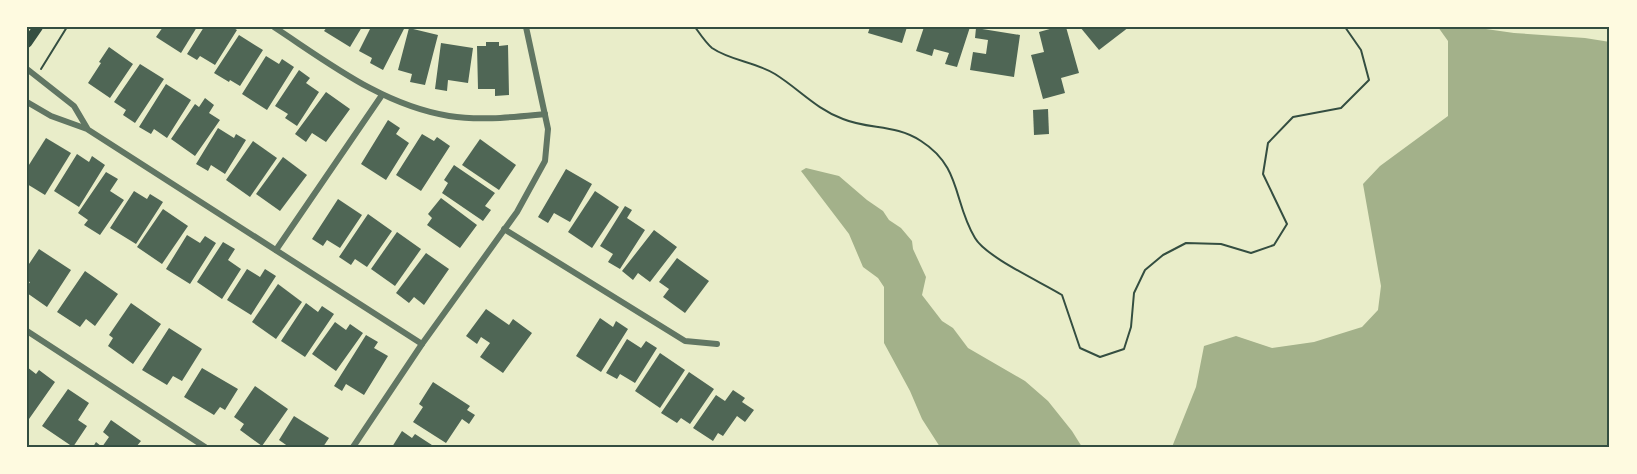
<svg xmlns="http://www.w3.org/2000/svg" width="1637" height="474" viewBox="0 0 1637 474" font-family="Poppins,sans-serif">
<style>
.water{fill:#a3b18a}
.building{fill:#4f6655}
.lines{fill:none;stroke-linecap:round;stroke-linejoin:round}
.path{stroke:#344e41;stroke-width:2}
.minor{stroke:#617663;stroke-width:6}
.secondary{stroke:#344e41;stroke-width:10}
.neatline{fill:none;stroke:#344e41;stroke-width:2}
</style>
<rect width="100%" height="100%" fill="#e9edc9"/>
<g class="water">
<path d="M 1438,27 L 1472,27 L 1514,33 L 1585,38 L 1610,42 L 1610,447 L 1172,447 L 1196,387 L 1204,346 L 1236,336 L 1272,348 L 1314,342 L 1362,327 L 1378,310 L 1381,286 L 1363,184 L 1380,166 L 1448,116 L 1448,41 Z"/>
<path d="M 806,168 L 839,176 L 867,200 L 883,211 L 889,220 L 901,228 L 912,241 L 913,249 L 926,277 L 922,295 L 942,321 L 953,328 L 968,348 L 1025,381 L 1048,401 L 1072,431 L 1082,447 L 940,447 L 922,419 L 910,391 L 884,343 L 884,287 L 878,278 L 863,267 L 849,234 L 801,171 Z"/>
</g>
<g class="building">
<path d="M 163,27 L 197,27 L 181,53 L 156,37 Z"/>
<path d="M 204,27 L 232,27 L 237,30 L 215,65 L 200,56 L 197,60 L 187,54 Z"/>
<path d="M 327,27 L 362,27 L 350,47 L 324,31 Z"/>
<path d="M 371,27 L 405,27 L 383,70 L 370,63 L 372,58 L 359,51 Z"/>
<path d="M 870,27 L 907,27 L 902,43 L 868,33 Z"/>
<path d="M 924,27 L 970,27 L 957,67 L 945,64 L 949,53 L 934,49 L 932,56 L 916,51 Z"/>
<path d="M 1057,27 L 1066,27 L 1079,73 L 1061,78 L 1065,93 L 1043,99 L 1031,55 L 1044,52 L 1039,32 Z"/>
<path d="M 1080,27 L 1129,27 L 1099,50 Z"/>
<path d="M 409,28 L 438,35 L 425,85 L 410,82 L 412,74 L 398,70 Z"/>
<path d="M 976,28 L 1020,35 L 1014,77 L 970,70 L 973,52 L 986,54 L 988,40 L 975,38 Z"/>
<path d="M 239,35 L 263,50 L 240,86 L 230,80 L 229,82 L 214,73 Z"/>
<path d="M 486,42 L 499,42 L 499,46 L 508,45 L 509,95 L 495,96 L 495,89 L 478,89 L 477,46 L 486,46 Z"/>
<path d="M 441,43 L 473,48 L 468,83 L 448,80 L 447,91 L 435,89 Z"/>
<path d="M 109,47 L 133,64 L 110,98 L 88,83 L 101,63 L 99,62 Z"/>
<path d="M 266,56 L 279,64 L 282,59 L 294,67 L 267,110 L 242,94 Z"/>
<path d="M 140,64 L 164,79 L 135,123 L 123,115 L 126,110 L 114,102 Z"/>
<path d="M 299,70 L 310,78 L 306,83 L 319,92 L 297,126 L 285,118 L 288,114 L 275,106 Z"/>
<path d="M 166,84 L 191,100 L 167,138 L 154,129 L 151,134 L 139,127 Z"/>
<path d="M 326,92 L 350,109 L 326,142 L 312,133 L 306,142 L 295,134 Z"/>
<path d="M 205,98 L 214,105 L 209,113 L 220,120 L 195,156 L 171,139 L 195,104 L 199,107 Z"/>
<path d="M 1048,109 L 1049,134 L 1034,135 L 1033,110 Z"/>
<path d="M 388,120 L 400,128 L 396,134 L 409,143 L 386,180 L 361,164 Z"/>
<path d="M 218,128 L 234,138 L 236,134 L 246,140 L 225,174 L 211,165 L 208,171 L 196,164 Z"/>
<path d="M 422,134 L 434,141 L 437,137 L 450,146 L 421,191 L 396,175 Z"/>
<path d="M 46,138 L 71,153 L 45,195 L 27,184 L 27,168 Z"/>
<path d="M 480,139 L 516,165 L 499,190 L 462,165 Z"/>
<path d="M 253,141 L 277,158 L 250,197 L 226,180 Z"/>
<path d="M 77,154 L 89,162 L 92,156 L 105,165 L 79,207 L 54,191 Z"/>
<path d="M 283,157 L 307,175 L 280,211 L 256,194 Z"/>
<path d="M 454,165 L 495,193 L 485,206 L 491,210 L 483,221 L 442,193 L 448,183 L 444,180 Z"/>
<path d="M 566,169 L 592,184 L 570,222 L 554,213 L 548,223 L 538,217 Z"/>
<path d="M 106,172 L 118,179 L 110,191 L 124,200 L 100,235 L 84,225 L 88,220 L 78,213 Z"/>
<path d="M 134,191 L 147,199 L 150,194 L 163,202 L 136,244 L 110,228 Z"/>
<path d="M 595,191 L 619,207 L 592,248 L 568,232 Z"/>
<path d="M 441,198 L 477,225 L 460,248 L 427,225 L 432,218 L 428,214 Z"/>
<path d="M 338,199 L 362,215 L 340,248 L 327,240 L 323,246 L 312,239 Z"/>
<path d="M 625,206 L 632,210 L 627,218 L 645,230 L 620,269 L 608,262 L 613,254 L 600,246 Z"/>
<path d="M 163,209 L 188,226 L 162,264 L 137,247 Z"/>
<path d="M 368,214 L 392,231 L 367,267 L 355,259 L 351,265 L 339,257 Z"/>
<path d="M 654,230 L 677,247 L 650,282 L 638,273 L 633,280 L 622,271 Z"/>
<path d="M 397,232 L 421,249 L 395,286 L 371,269 Z"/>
<path d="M 187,235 L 200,243 L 205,236 L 216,243 L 190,284 L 166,269 Z"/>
<path d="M 223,242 L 235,249 L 228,260 L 241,269 L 222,299 L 197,282 Z"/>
<path d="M 39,249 L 71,270 L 47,307 L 27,293 L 27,287 L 30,282 L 27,281 L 27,267 Z"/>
<path d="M 426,253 L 449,269 L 424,305 L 414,297 L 409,303 L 396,293 Z"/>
<path d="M 677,258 L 709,281 L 685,313 L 663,297 L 669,289 L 659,282 Z"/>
<path d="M 247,269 L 260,277 L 265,269 L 276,276 L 251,315 L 227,300 Z"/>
<path d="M 85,271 L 118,294 L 95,326 L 86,319 L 80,327 L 57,312 Z"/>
<path d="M 278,284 L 302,302 L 276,339 L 252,322 Z"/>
<path d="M 131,303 L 161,324 L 133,364 L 108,346 L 113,338 L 109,335 Z"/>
<path d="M 306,303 L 318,312 L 322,306 L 334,314 L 305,357 L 281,341 Z"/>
<path d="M 486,309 L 509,325 L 513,319 L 532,333 L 503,373 L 480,357 L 490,343 L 481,337 L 477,344 L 466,336 Z"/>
<path d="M 600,318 L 613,327 L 616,321 L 628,329 L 601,372 L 576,356 Z"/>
<path d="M 335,322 L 346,330 L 350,324 L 363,333 L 336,371 L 312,354 Z"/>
<path d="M 169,328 L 202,349 L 182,381 L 173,376 L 167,385 L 142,370 Z"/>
<path d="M 366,335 L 378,342 L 374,348 L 388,356 L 364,395 L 346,384 L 342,391 L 334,386 Z"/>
<path d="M 627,339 L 641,348 L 646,341 L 657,348 L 635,383 L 620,374 L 617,379 L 606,373 Z"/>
<path d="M 660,353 L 685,370 L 660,408 L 635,391 Z"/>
<path d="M 27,367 L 36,374 L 39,370 L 55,382 L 29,419 L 27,417 Z"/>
<path d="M 202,368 L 238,389 L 225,410 L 220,407 L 214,415 L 184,397 Z"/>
<path d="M 689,372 L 714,389 L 690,424 L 681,418 L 677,423 L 661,413 Z"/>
<path d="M 433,382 L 470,406 L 467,410 L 475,415 L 469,424 L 462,419 L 446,443 L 413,422 L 423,407 L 419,404 Z"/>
<path d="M 255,386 L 288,409 L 262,446 L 240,430 L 244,424 L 234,417 Z"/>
<path d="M 68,389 L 89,403 L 78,420 L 87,426 L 73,447 L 42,426 Z"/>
<path d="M 733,390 L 745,398 L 742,402 L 754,410 L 745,422 L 737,416 L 723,436 L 718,433 L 713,441 L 693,428 L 716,395 L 725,401 Z"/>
<path d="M 294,416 L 329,438 L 323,447 L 289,447 L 279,440 Z"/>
<path d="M 111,420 L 141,441 L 136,447 L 93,447 L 96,442 L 102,447 L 109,437 L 103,432 Z"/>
<path d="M 402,431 L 412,438 L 415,434 L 435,447 L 392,447 Z"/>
</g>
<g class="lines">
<g class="path">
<path d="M 695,27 C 700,34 706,43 712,48 C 731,61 756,62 775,74 C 799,89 816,109 843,119 C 870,130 895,124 921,141 C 962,167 953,202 975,238 C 986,257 1041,282 1062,295 L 1080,348 L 1100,357 L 1124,349 L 1131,327 L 1134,293 L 1145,270 L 1163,255 L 1186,243 L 1221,244 L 1251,253 L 1274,245 L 1287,224 L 1263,174 L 1268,143 L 1293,117 L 1341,108 L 1369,80 L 1361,50 L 1345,27"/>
<path d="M 41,69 L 67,27"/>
</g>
<g class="minor">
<path d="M 274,27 C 329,63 382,105 449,116 C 481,121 513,117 545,114"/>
<path d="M 27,69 L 74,106 L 87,128"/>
<path d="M 27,102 L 51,116 L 87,129 L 422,344"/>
<path d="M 504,229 L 685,341 L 717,344"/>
<path d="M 276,250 L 382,95"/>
<path d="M 27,331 L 205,447"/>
<path d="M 353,447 L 422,344 L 517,212 L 545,161 L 548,129 L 526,27"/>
</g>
<path class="secondary" d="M 27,43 L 38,27"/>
</g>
<rect width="1637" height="474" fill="none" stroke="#fefae0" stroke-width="57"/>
<rect x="28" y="28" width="1580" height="418" class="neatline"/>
</svg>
